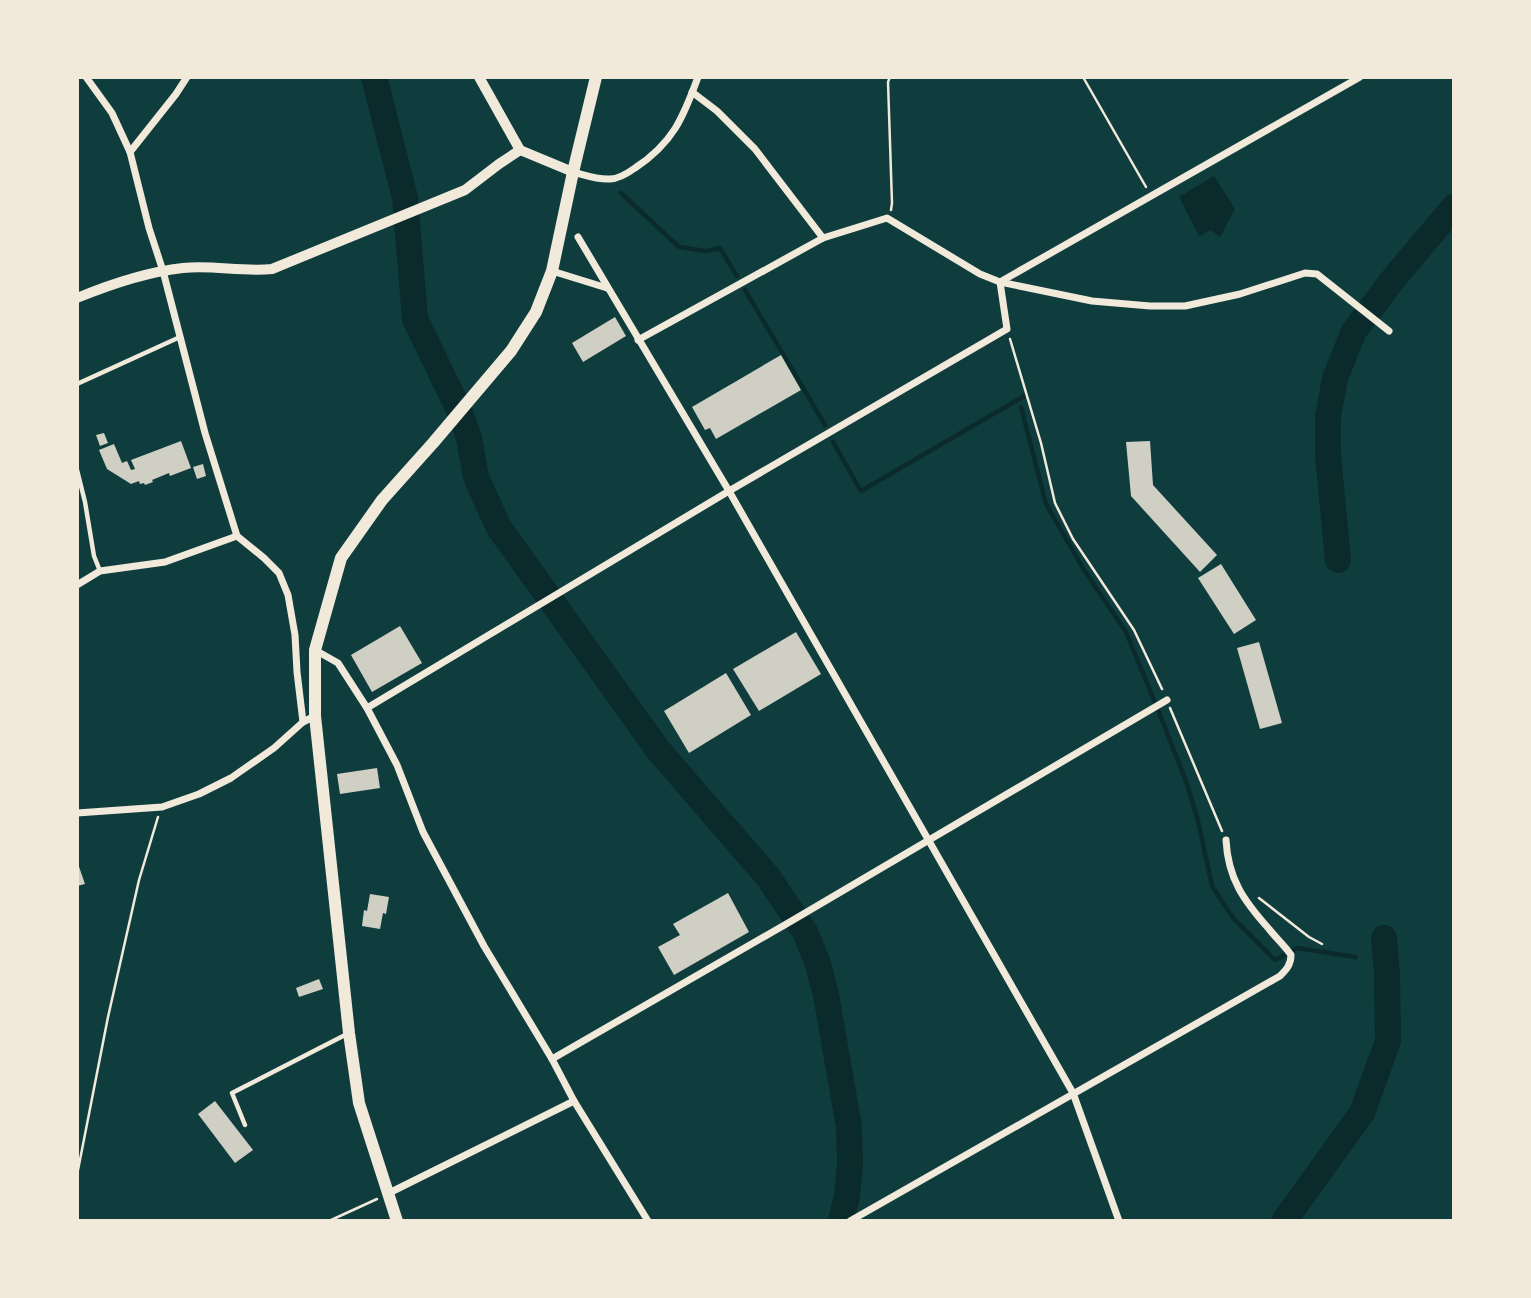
<svg xmlns="http://www.w3.org/2000/svg" width="1531" height="1298" viewBox="0 0 1531 1298" font-family="'Work Sans',sans-serif">
<style>
.water{fill:#0a2a2b}
.lines{fill:none;stroke-linecap:round;stroke-linejoin:round}
.stream{stroke:#0a2a2b;stroke-width:4.5}
.river{stroke:#0a2a2b;stroke-width:26}
.building{fill:#cfcfc3}
.path{stroke:#f1e9da;stroke-width:2.5}
.service{stroke:#f1e9da;stroke-width:4.5}
.minor{stroke:#f1e9da;stroke-width:7}
.tertiary{stroke:#f1e9da;stroke-width:10}
.primary{stroke:#f1e9da;stroke-width:12}
</style>
<rect width="100%" height="100%" fill="#0f3d3e"/>
<path class="water" d="M 1214,176 L 1235,209 L 1220,237 L 1211,230 L 1199,236 L 1179,197 Z"/>
<g class="lines">
<g class="stream">
<path d="M 621,193 L 679,247 L 706,251 L 720,248 L 737,276"/>
<path d="M 745,290 L 825,425"/>
<path d="M 1021,407 L 1046,504 L 1084,570 L 1126,632 L 1159,712 L 1187,784 L 1198,821 L 1212,886 L 1233,918 L 1275,960 L 1297,948 L 1356,957"/>
<path d="M 833,442 L 861,491 L 1026,395"/>
</g>
<g class="river">
<path d="M 374,77 L 405,198 L 415,319 L 460,412 L 469,438 L 476,477 L 499,528 L 659,751 L 768,877 L 805,932 L 818,964 L 826,995 L 849,1127 L 850,1164 L 847,1196 L 841,1221"/>
<path d="M 1338,560 L 1328,455 L 1328,417 L 1335,378 L 1354,331 L 1394,278 L 1454,207"/>
<path d="M 1284,1221 L 1362,1113 L 1388,1041 L 1387,974 L 1384,938"/>
</g>
</g>
<g class="building">
<path d="M 615,317 L 626,336 L 583,362 L 572,343 Z"/>
<path d="M 781,355 L 801,390 L 716,439 L 710,428 L 705,430 L 692,407 Z"/>
<path d="M 104,433 L 108,443 L 100,446 L 96,435 Z"/>
<path d="M 181,441 L 191,468 L 170,476 L 169,473 L 152,480 L 153,482 L 145,485 L 144,483 L 140,484 L 139,481 L 131,484 L 107,469 L 99,450 L 114,444 L 122,463 L 127,461 L 131,470 L 135,469 L 131,460 Z"/>
<path d="M 1150,441 L 1153,485 L 1217,555 L 1200,572 L 1131,496 L 1126,442 Z"/>
<path d="M 203,464 L 206,476 L 197,479 L 193,467 Z"/>
<path d="M 1221,564 L 1256,620 L 1234,634 L 1198,578 Z"/>
<path d="M 400,626 L 422,663 L 372,692 L 351,655 Z"/>
<path d="M 796,632 L 821,674 L 759,711 L 733,669 Z"/>
<path d="M 1259,642 L 1282,723 L 1260,729 L 1237,648 Z"/>
<path d="M 726,673 L 751,715 L 689,753 L 664,711 Z"/>
<path d="M 377,768 L 380,788 L 340,794 L 337,774 Z"/>
<path d="M 77,861 L 85,884 L 77,886 Z"/>
<path d="M 728,893 L 749,932 L 674,975 L 658,947 L 680,935 L 673,924 Z"/>
<path d="M 370,894 L 389,897 L 386,914 L 383,913 L 380,929 L 362,926 L 364,910 L 367,911 Z"/>
<path d="M 319,979 L 323,989 L 299,997 L 296,988 Z"/>
<path d="M 215,1101 L 253,1150 L 235,1163 L 198,1114 Z"/>
</g>
<g class="lines">
<g class="path">
<path d="M 890,77 L 888,82 L 892,203 L 891,210"/>
<path d="M 1083,77 L 1146,187"/>
<path d="M 1010,339 L 1041,443 L 1055,503 L 1073,539 L 1134,630 L 1162,689"/>
<path d="M 1170,708 L 1222,831"/>
<path d="M 1259,898 L 1309,937 L 1322,944"/>
<path d="M 77,1175 L 108,1017 L 139,880 L 158,817"/>
<path d="M 329,1221 L 377,1199"/>
</g>
<g class="service">
<path d="M 77,384 L 180,337"/>
<path d="M 77,470 L 85,502 L 94,556 L 100,571"/>
<path d="M 245,1125 L 232,1093 L 347,1034"/>
</g>
<g class="minor">
<path d="M 86,77 L 112,113 L 130,152 L 149,228 L 163,271 L 205,433 L 237,536 L 264,558 L 279,573 L 288,595 L 295,635 L 297,672 L 303,722"/>
<path d="M 692,92 L 717,111 L 755,149 L 823,238"/>
<path d="M 130,152 L 176,94 L 187,77"/>
<path d="M 573,172 C 585,175 598,180 610,179 C 619,179 628,173 635,168 C 673,143 683,118 698,77"/>
<path d="M 578,237 L 729,491 L 1073,1093 L 1119,1221"/>
<path d="M 552,271 L 607,288"/>
<path d="M 1000,282 L 1360,77"/>
<path d="M 638,340 L 823,238 L 887,218 L 980,274 L 1000,282 L 1092,301 L 1150,306 L 1185,306 L 1240,294 L 1305,273 L 1317,274 L 1389,331"/>
<path d="M 77,585 L 100,571 L 165,562 L 237,536"/>
<path d="M 315,650 L 338,663 L 367,708 L 397,765 L 423,832 L 484,946 L 552,1059 L 574,1101 L 648,1221"/>
<path d="M 367,708 L 729,491 L 1007,329 L 1000,282"/>
<path d="M 77,813 L 162,807 L 199,794 L 231,778 L 274,748 L 303,722 L 315,716"/>
<path d="M 552,1059 L 788,923 L 1167,700"/>
<path d="M 387,1194 L 574,1101"/>
<path d="M 850,1221 L 1280,976 C 1286,970 1291,965 1291,955 C 1285,946 1276,938 1269,929 C 1244,901 1228,879 1226,840"/>
</g>
<g class="tertiary">
<path d="M 479,77 L 520,150 L 573,172"/>
<path d="M 77,298 C 111,284 146,272 183,268 C 213,265 242,272 272,269 L 465,190 L 499,164 L 520,150"/>
</g>
<path class="primary" d="M 397,1221 L 359,1103 L 349,1033 L 315,716 L 315,650 L 341,558 L 382,500 L 433,443 L 511,351 L 536,312 L 552,271 L 573,172 L 596,77"/>
</g>
<rect width="1531" height="1298" fill="none" stroke="#f1e9da" stroke-width="158"/>
</svg>
